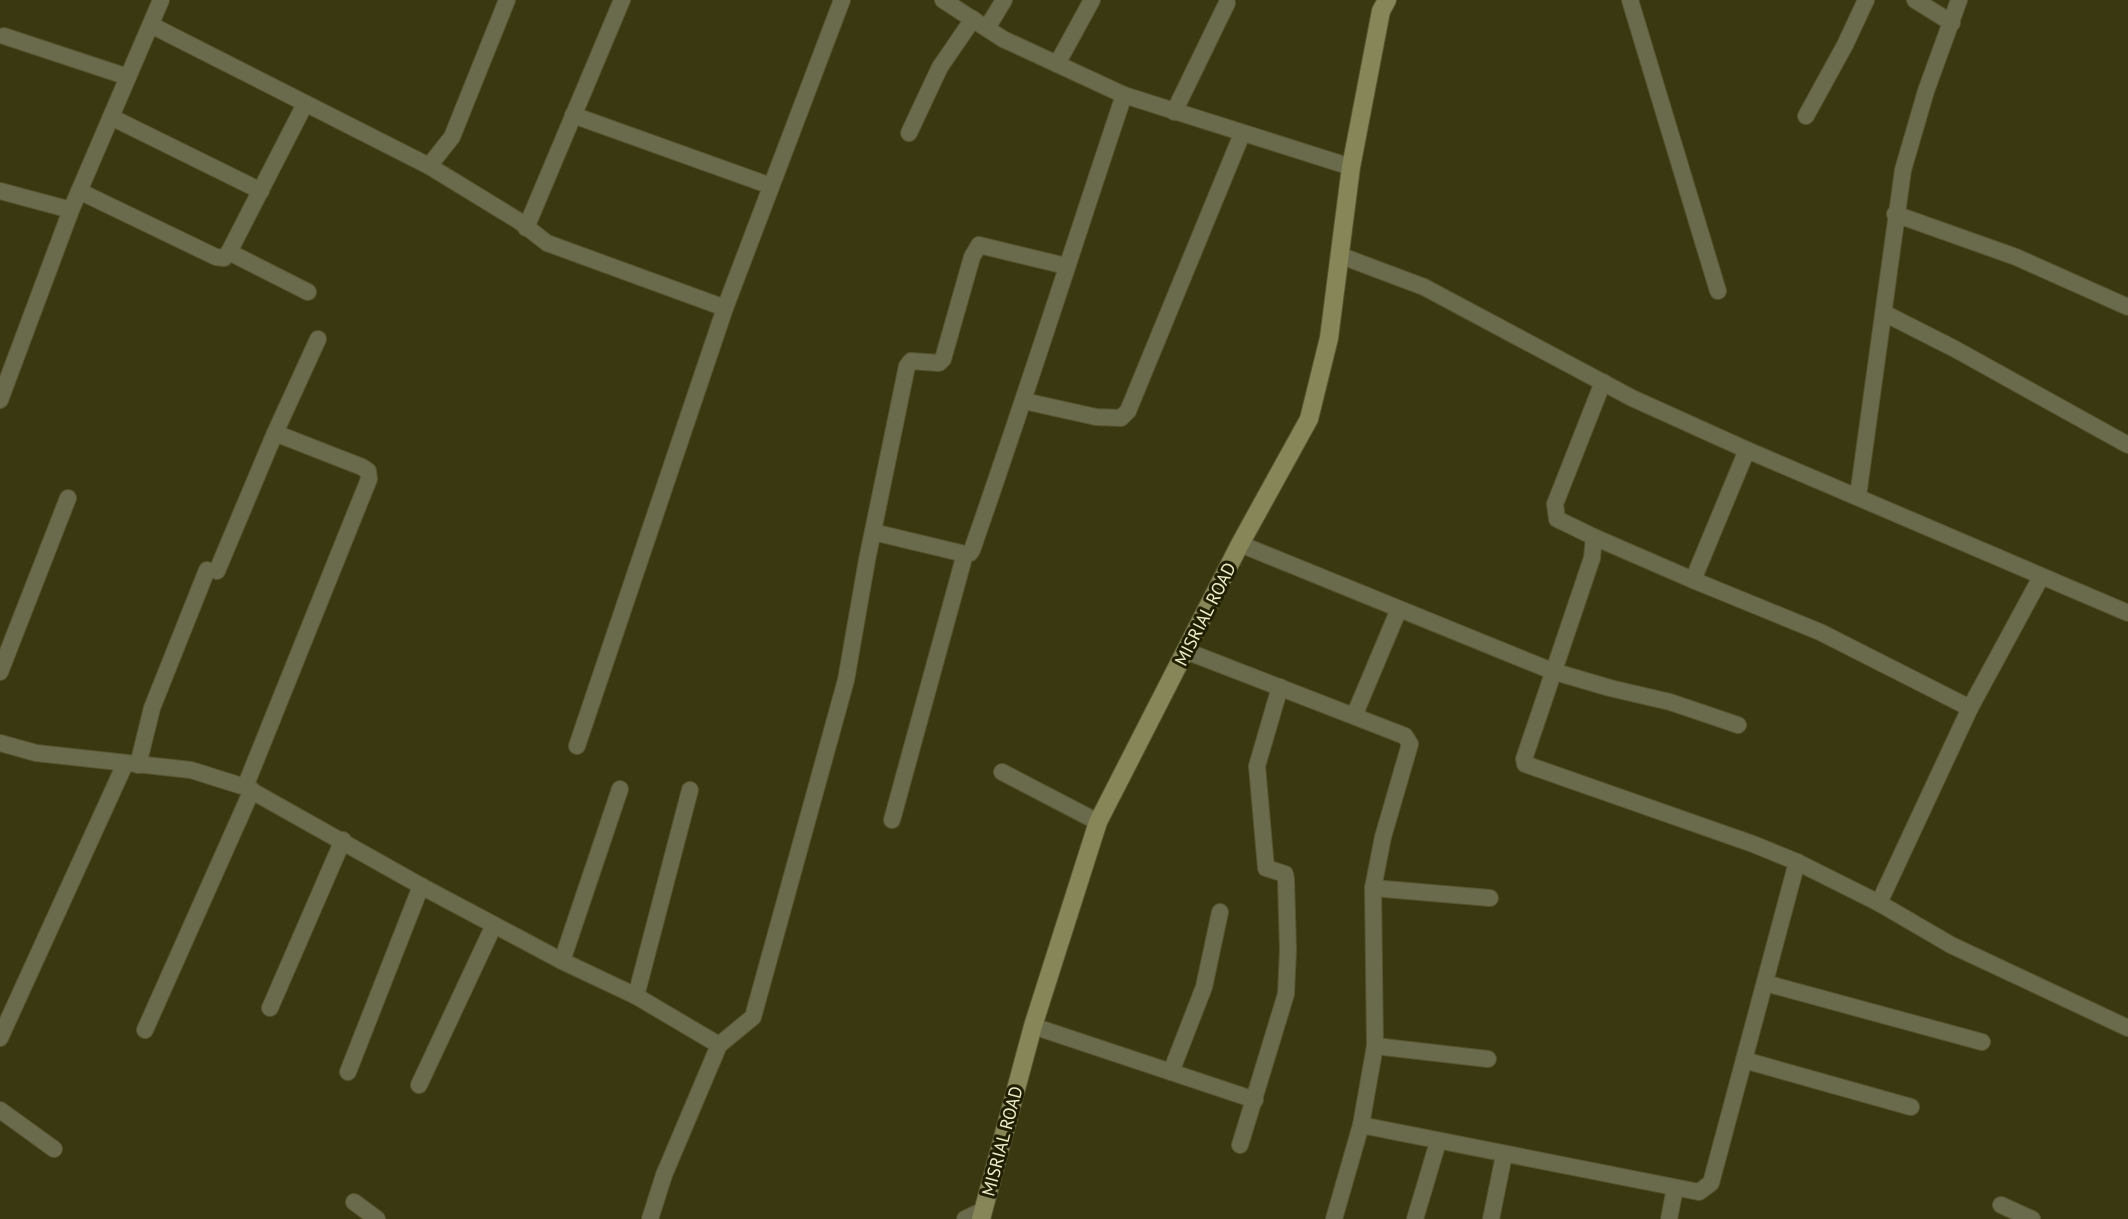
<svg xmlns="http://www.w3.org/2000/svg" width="2128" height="1219" viewBox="0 0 2128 1219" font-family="'PT Sans',sans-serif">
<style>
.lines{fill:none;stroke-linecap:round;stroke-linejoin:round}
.minor-casing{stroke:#57552f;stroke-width:18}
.secondary-casing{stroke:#57552f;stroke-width:20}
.minor{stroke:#6a6a4d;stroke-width:16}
.secondary{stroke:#878658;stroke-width:18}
.labels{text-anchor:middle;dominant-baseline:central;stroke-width:6;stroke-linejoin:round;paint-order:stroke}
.street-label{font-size:18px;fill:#efefca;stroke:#201f01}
</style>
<rect width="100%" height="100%" fill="#3a3811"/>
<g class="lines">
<g class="minor-casing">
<g id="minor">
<path d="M 943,0 L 1003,39 L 1124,95 L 1351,167"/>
<path d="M 1630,0 L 1718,291"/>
<path d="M 1915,0 L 1952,23"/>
<path d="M 151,25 L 429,166 L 519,221 L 547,243 L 725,308"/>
<path d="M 987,28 L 1004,0"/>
<path d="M 4,36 L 128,77"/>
<path d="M 1057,64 L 1092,0"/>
<path d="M 1174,112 L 1227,3"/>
<path d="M 573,115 L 771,186"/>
<path d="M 1806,116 L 1845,45 L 1866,0"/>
<path d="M 111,117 L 261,191"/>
<path d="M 909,133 L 940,67 L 973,19"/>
<path d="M 429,166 L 452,137 L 507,0"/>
<path d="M 0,191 L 71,210"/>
<path d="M 79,191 L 216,257 L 224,258 L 229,252 L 305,104"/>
<path d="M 1895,214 L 2016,257 L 2128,307"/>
<path d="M 526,228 L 622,0"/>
<path d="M 229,252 L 308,292"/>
<path d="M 1339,255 L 1424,287 L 1632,398 L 1747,450 L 2128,613"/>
<path d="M 1884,313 L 1955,349 L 2128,445"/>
<path d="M 1603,382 L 1555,504 L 1557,519 L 1594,537 L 1592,558 L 1524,759 L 1525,764 L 1753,844 L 1797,862 L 1879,903 L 1951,945 L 2128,1028"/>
<path d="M 0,400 L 71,210 L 161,0"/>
<path d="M 1024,401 L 1096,417 L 1121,418 L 1128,411 L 1242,134"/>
<path d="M 1858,496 L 1903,170 L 1926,91 L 1959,0"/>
<path d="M 873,532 L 965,554 L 970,553 L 972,550 C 1025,399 1073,247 1124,95"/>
<path d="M 1594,537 L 1693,580 L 1747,450"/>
<path d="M 1240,544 L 1552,671 L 1610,688 L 1670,702 L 1738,725"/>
<path d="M 217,571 L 275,433 L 318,339"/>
<path d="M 1693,580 L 1820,632 L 1970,708"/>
<path d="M 1186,651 L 1405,736 L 1410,744 L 1383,837 L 1373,888 L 1375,1046 L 1361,1125 L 1334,1219"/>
<path d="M 0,672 L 68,498"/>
<path d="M 1354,716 L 1399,609"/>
<path d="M 0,743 L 36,753 L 191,770 L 245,787 L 421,886 L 562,961 L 636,996 L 719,1045"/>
<path d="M 577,746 L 725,308 L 842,0"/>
<path d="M 138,765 L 152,708 L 207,570"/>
<path d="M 1002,772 L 1098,822"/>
<path d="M 245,787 L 369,479 L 368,471 L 362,467 L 275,433"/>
<path d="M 892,820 L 965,554"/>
<path d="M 1373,888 L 1490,898"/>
<path d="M 1879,903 L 1970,708 L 2041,577"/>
<path d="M 562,961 L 620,789"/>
<path d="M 1765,983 L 1982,1042"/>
<path d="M 636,996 L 690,790"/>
<path d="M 270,1008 L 343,840"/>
<path d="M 1033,1026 L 1255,1100"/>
<path d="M 145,1030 L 252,790"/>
<path d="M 0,1038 L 125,764"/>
<path d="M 1375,1046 L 1488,1059"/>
<path d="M 1744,1060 L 1911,1107"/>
<path d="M 348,1072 L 421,886"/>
<path d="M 1171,1072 L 1204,987 L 1220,912"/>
<path d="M 419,1085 L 494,925"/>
<path d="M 0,1110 L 54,1149"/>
<path d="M 1361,1125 L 1699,1192 L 1711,1183 L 1797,862"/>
<path d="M 1240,1145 L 1286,994 L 1288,950 L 1286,879 L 1285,874 L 1266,868 L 1257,766 L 1280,687"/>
<path d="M 354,1202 L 377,1219"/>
<path d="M 2001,1205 L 2032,1219"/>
<path d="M 650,1219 L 664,1175 L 719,1045 L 753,1017 L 846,680 L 867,560 L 907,366 L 911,361 L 939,363 L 943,359 L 972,257 L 979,245 L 1066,266"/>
<path d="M 965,1219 L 984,1210"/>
<path d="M 1415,1219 L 1438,1142"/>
<path d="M 1491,1219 L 1504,1155"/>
<path d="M 1669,1219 L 1675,1188"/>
</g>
</g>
<g class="secondary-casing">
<path id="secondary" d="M 981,1219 L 1033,1026 L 1098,822 L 1240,544 L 1309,419 L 1329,338 L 1351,167 L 1381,11 L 1387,0"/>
</g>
<use href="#minor" class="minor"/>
<use href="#secondary" class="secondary"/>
</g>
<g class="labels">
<g class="street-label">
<text transform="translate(1205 614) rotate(-63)">MISRIAL ROAD</text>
<text transform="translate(1002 1141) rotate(-75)">MISRIAL ROAD</text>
</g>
</g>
</svg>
